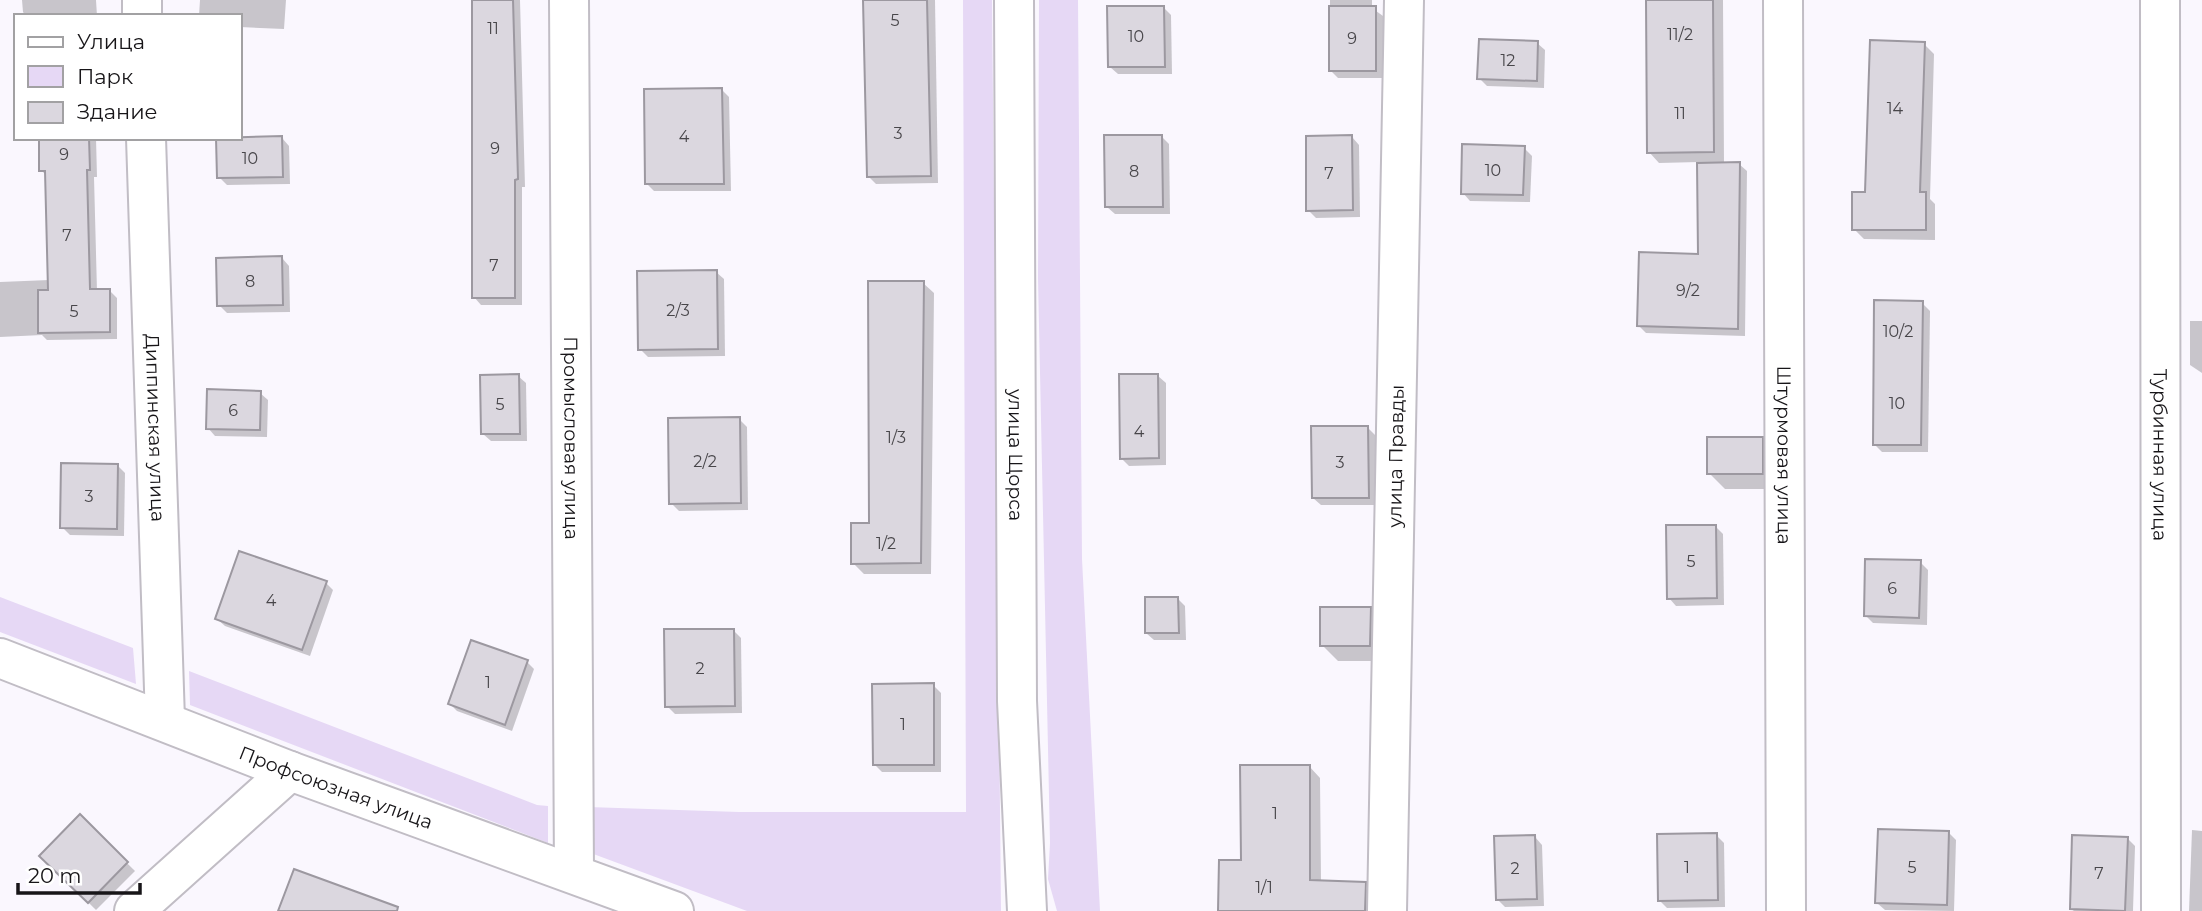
<svg xmlns="http://www.w3.org/2000/svg" width="2202" height="911" viewBox="0 0 2202 911" font-family="Montserrat,sans-serif">
<style>
.green{fill:#e6d8f5}
.shadow{fill:#0003}
.building{fill:#dbd7df;stroke:#9c98a0;stroke-width:2}
.lines{fill:none;stroke-linecap:round;stroke-linejoin:round}
.minor-casing{stroke:#c1bdc5;stroke-width:42}
.minor{stroke:#fff;stroke-width:38}
.labels{text-anchor:middle;dominant-baseline:central;stroke-width:6;stroke-linejoin:round;paint-order:stroke}
.number-label{font-size:16px;fill:#48464a}
.street-label{font-size:19px;fill:#171518;stroke:#fff}
</style>
<rect width="100%" height="100%" fill="#faf7fe"/>
<g class="green">
<path d="M 963,0 L 992,0 L 1001,911 L 747,911 L 588,852 L 588,807 L 739,812 L 966,812 Z"/>
<path d="M 1039,0 L 1078,0 L 1082,559 L 1100,911 L 1057,911 L 1048,879 L 1050,843 L 1038,278 Z"/>
<path d="M 0,597 L 133,648 L 136,684 L 0,632 Z"/>
<path d="M 189,671 L 537,805 L 548,806 L 548,843 L 190,705 Z"/>
</g>
<g class="shadow">
<path d="M 22,0 L 96,0 L 97,16 L 26,16 L 23,12 Z"/>
<path d="M 200,0 L 286,0 L 284,29 L 240,27 L 240,16 L 199,16 Z"/>
<path d="M 474,0 L 520,0 L 525,187 L 522,187 L 522,305 L 481,305 L 474,297 Z"/>
<path d="M 865,0 L 935,0 L 938,183 L 876,184 L 869,177 Z"/>
<path d="M 1330,0 L 1372,0 L 1372,8 L 1383,16 L 1383,78 L 1338,78 L 1330,70 Z"/>
<path d="M 1647,0 L 1723,0 L 1724,164 L 1739,164 L 1747,171 L 1745,336 L 1646,333 L 1638,325 L 1700,255 L 1699,162 L 1659,163 L 1649,152 Z"/>
<path d="M 1163,7 L 1171,15 L 1172,74 L 1118,74 L 1110,67 Z"/>
<path d="M 1537,43 L 1545,50 L 1544,88 L 1487,86 L 1479,78 Z"/>
<path d="M 1924,44 L 1934,54 L 1930,199 L 1935,204 L 1935,240 L 1864,239 L 1854,229 Z"/>
<path d="M 722,90 L 729,97 L 731,191 L 654,191 L 647,184 Z"/>
<path d="M 1161,136 L 1169,144 L 1170,214 L 1115,214 L 1107,207 Z"/>
<path d="M 1352,137 L 1359,145 L 1360,217 L 1316,218 L 1308,210 Z"/>
<path d="M 41,138 L 96,138 L 97,177 L 94,177 L 97,291 L 110,291 L 117,298 L 117,339 L 47,340 L 42,335 L 0,337 L 0,282 L 49,280 L 47,176 L 41,170 Z"/>
<path d="M 282,138 L 289,146 L 290,184 L 227,185 L 219,177 Z"/>
<path d="M 1524,148 L 1532,156 L 1530,202 L 1470,201 L 1463,193 Z"/>
<path d="M 282,258 L 289,266 L 290,312 L 227,313 L 219,305 Z"/>
<path d="M 716,272 L 724,279 L 725,356 L 648,357 L 640,349 Z"/>
<path d="M 923,283 L 934,293 L 931,574 L 864,574 L 853,563 L 870,525 Z"/>
<path d="M 1922,303 L 1930,311 L 1928,452 L 1882,452 L 1875,445 Z"/>
<path d="M 2190,321 L 2202,321 L 2202,373 L 2190,365 Z"/>
<path d="M 518,376 L 526,383 L 527,441 L 491,441 L 483,434 Z"/>
<path d="M 1158,376 L 1166,383 L 1166,465 L 1129,466 L 1121,458 Z"/>
<path d="M 260,393 L 268,400 L 267,437 L 215,436 L 208,428 Z"/>
<path d="M 739,419 L 747,427 L 748,510 L 679,511 L 671,503 Z"/>
<path d="M 1367,427 L 1375,435 L 1376,505 L 1321,505 L 1313,498 Z"/>
<path d="M 1762,439 L 1778,455 L 1778,489 L 1725,489 L 1709,473 Z"/>
<path d="M 117,465 L 125,473 L 124,536 L 70,535 L 62,527 Z"/>
<path d="M 1715,526 L 1723,534 L 1724,605 L 1676,606 L 1669,598 Z"/>
<path d="M 1920,562 L 1928,570 L 1927,625 L 1873,623 L 1865,615 Z"/>
<path d="M 326,583 L 333,590 L 310,656 L 225,626 L 217,619 Z"/>
<path d="M 1178,599 L 1185,606 L 1186,640 L 1154,640 L 1146,633 Z"/>
<path d="M 1370,609 L 1386,624 L 1385,661 L 1338,661 L 1322,645 Z"/>
<path d="M 733,630 L 741,638 L 742,713 L 675,714 L 667,706 Z"/>
<path d="M 527,662 L 534,669 L 512,731 L 457,711 L 450,704 Z"/>
<path d="M 933,685 L 941,693 L 941,772 L 882,772 L 875,765 Z"/>
<path d="M 1309,766 L 1320,778 L 1321,882 L 1360,883 L 1371,894 L 1370,911 L 1219,911 L 1243,862 Z"/>
<path d="M 80,817 L 135,871 L 96,910 L 41,856 Z"/>
<path d="M 2192,830 L 2202,831 L 2202,911 L 2189,911 Z"/>
<path d="M 1948,832 L 1956,840 L 1954,911 L 1885,910 L 1877,903 Z"/>
<path d="M 1716,835 L 1724,843 L 1725,907 L 1667,908 L 1659,900 Z"/>
<path d="M 1535,837 L 1542,845 L 1544,906 L 1505,907 L 1497,899 Z"/>
<path d="M 2127,838 L 2135,846 L 2133,911 L 2074,911 L 2071,909 Z"/>
</g>
<g class="building">
<path d="M 472,0 L 513,0 L 518,179 L 515,180 L 515,298 L 472,298 Z"/>
<path d="M 863,0 L 927,0 L 931,176 L 867,177 Z"/>
<path d="M 1646,0 L 1713,0 L 1714,152 L 1647,153 Z"/>
<path d="M 1107,6 L 1164,6 L 1165,67 L 1108,67 Z"/>
<rect x="1329" y="6" width="47" height="65"/>
<path d="M 1479,39 L 1538,41 L 1537,81 L 1477,79 Z"/>
<path d="M 1870,40 L 1925,42 L 1920,192 L 1926,192 L 1926,230 L 1852,230 L 1852,192 L 1865,192 Z"/>
<path d="M 722,88 L 724,184 L 645,184 L 644,89 Z"/>
<path d="M 1104,135 L 1162,135 L 1163,207 L 1105,207 Z"/>
<path d="M 1352,135 L 1353,210 L 1306,211 L 1306,136 Z"/>
<path d="M 282,136 L 283,177 L 217,178 L 216,138 Z"/>
<path d="M 39,138 L 89,138 L 90,170 L 87,170 L 90,289 L 110,289 L 110,332 L 38,333 L 38,290 L 48,290 L 45,171 L 39,171 Z"/>
<path d="M 1462,144 L 1525,146 L 1523,195 L 1461,194 Z"/>
<path d="M 1740,162 L 1738,329 L 1637,326 L 1639,252 L 1698,254 L 1697,163 Z"/>
<path d="M 282,256 L 283,305 L 217,306 L 216,258 Z"/>
<path d="M 717,270 L 718,349 L 638,350 L 637,271 Z"/>
<path d="M 868,281 L 924,281 L 921,563 L 851,564 L 851,523 L 869,523 Z"/>
<path d="M 1874,300 L 1923,301 L 1921,445 L 1873,445 Z"/>
<path d="M 519,374 L 520,434 L 481,434 L 480,375 Z"/>
<path d="M 1119,374 L 1158,374 L 1159,458 L 1120,459 Z"/>
<path d="M 207,389 L 261,391 L 260,430 L 206,429 Z"/>
<path d="M 740,417 L 741,503 L 669,504 L 668,418 Z"/>
<path d="M 1311,426 L 1368,426 L 1369,498 L 1312,498 Z"/>
<rect x="1707" y="437" width="56" height="37"/>
<path d="M 61,463 L 118,464 L 117,529 L 60,528 Z"/>
<path d="M 1666,525 L 1716,525 L 1717,598 L 1667,599 Z"/>
<path d="M 239,551 L 327,581 L 302,650 L 215,619 Z"/>
<path d="M 1865,559 L 1921,560 L 1919,618 L 1864,616 Z"/>
<path d="M 1145,597 L 1178,597 L 1179,633 L 1145,633 Z"/>
<path d="M 1320,607 L 1371,607 L 1370,646 L 1320,646 Z"/>
<path d="M 664,629 L 734,629 L 735,706 L 665,707 Z"/>
<path d="M 471,640 L 528,660 L 505,725 L 448,704 Z"/>
<path d="M 934,683 L 934,765 L 873,765 L 872,684 Z"/>
<path d="M 1240,765 L 1310,765 L 1310,880 L 1366,882 L 1365,911 L 1218,911 L 1219,860 L 1241,860 Z"/>
<path d="M 80,814 L 128,862 L 88,903 L 39,856 Z"/>
<path d="M 1878,829 L 1949,831 L 1947,905 L 1875,903 Z"/>
<path d="M 1717,833 L 1718,900 L 1658,901 L 1657,834 Z"/>
<path d="M 1535,835 L 1537,899 L 1496,900 L 1494,836 Z"/>
<path d="M 2072,835 L 2128,837 L 2125,911 L 2070,909 Z"/>
<path d="M 294,869 L 398,907 L 397,911 L 278,911 Z"/>
</g>
<g class="lines">
<g class="minor-casing">
<g id="minor">
<path d="M 142,0 L 142,16"/>
<path id="s1" d="M 569,0 L 574,873"/>
<path id="s2" d="M 1014,0 L 1017,701 L 1027,911"/>
<path id="s3" d="M 1783,0 L 1786,911"/>
<path id="s4" d="M 2160,0 L 2161,911"/>
<path id="s5" d="M 146,138 L 165,720"/>
<path id="s6" d="M 0,658 L 290,771 L 674,911"/>
<path d="M 134,911 L 290,771"/>
<path id="s7" d="M 1387,911 L 1404,0"/>
</g>
</g>
<use href="#minor" class="minor"/>
</g>
<g class="labels">
<g class="number-label">
<text x="895" y="20">5</text>
<text x="493" y="28">11</text>
<text x="1680" y="34">11/2</text>
<text x="1136" y="36">10</text>
<text x="1352" y="38">9</text>
<text x="1508" y="60">12</text>
<text x="1895" y="108">14</text>
<text x="1680" y="113">11</text>
<text x="898" y="133">3</text>
<text x="684" y="136">4</text>
<text x="495" y="148">9</text>
<text x="64" y="154">9</text>
<text x="250" y="158">10</text>
<text x="1493" y="170">10</text>
<text x="1134" y="171">8</text>
<text x="1329" y="173">7</text>
<text x="67" y="235">7</text>
<text x="494" y="265">7</text>
<text x="250" y="281">8</text>
<text x="1688" y="290">9/2</text>
<text x="678" y="310">2/3</text>
<text x="74" y="311">5</text>
<text x="1898" y="331">10/2</text>
<text x="1897" y="403">10</text>
<text x="500" y="404">5</text>
<text x="233" y="410">6</text>
<text x="1139" y="431">4</text>
<text x="896" y="437">1/3</text>
<text x="705" y="461">2/2</text>
<text x="1340" y="462">3</text>
<text x="89" y="496">3</text>
<text x="886" y="543">1/2</text>
<text x="1691" y="561">5</text>
<text x="1892" y="588">6</text>
<text x="271" y="600">4</text>
<text x="700" y="668">2</text>
<text x="488" y="682">1</text>
<text x="903" y="724">1</text>
<text x="1275" y="813">1</text>
<text x="1687" y="867">1</text>
<text x="1912" y="867">5</text>
<text x="1515" y="868">2</text>
<text x="2099" y="873">7</text>
<text x="1264" y="887">1/1</text>
</g>
<g class="street-label">
<text stroke="none"><textPath href="#s5" startOffset="290">Диппинская улица</textPath></text>
<text stroke="none"><textPath href="#s1" startOffset="438">Промысловая улица</textPath></text>
<text stroke="none"><textPath href="#s3" startOffset="455">Штурмовая улица</textPath></text>
<text stroke="none"><textPath href="#s2" startOffset="455">улица Щорса</textPath></text>
<text stroke="none"><textPath href="#s7" startOffset="455">улица Правды</textPath></text>
<text stroke="none"><textPath href="#s4" startOffset="455">Турбинная улица</textPath></text>
<text stroke="none"><textPath href="#s6" startOffset="360">Профсоюзная улица</textPath></text>
</g>
</g>
<rect x="14" y="14" width="228" height="126" fill="#ffffff" stroke="#a2a1a3" stroke-width="2"/>
<rect x="28" y="37" width="35" height="10" fill="#ffffff" stroke="#a2a1a3" stroke-width="2"/>
<text x="77" y="49" font-size="21" fill="#171518">Улица</text>
<rect x="28" y="66" width="35" height="21" fill="#e6d8f5" stroke="#a2a1a3" stroke-width="2"/>
<text x="77" y="84" font-size="21" fill="#171518">Парк</text>
<rect x="28" y="102" width="35" height="21" fill="#dbd7df" stroke="#a2a1a3" stroke-width="2"/>
<text x="77" y="119" font-size="21" fill="#171518">Здание</text>
<path d="M18 883v10h122v-10" fill="none" stroke="#171518" stroke-width="3.5"/>
<text x="28" y="883" font-size="21" fill="#171518" stroke="#ffffff" stroke-width="5" paint-order="stroke">20 m</text>
</svg>
